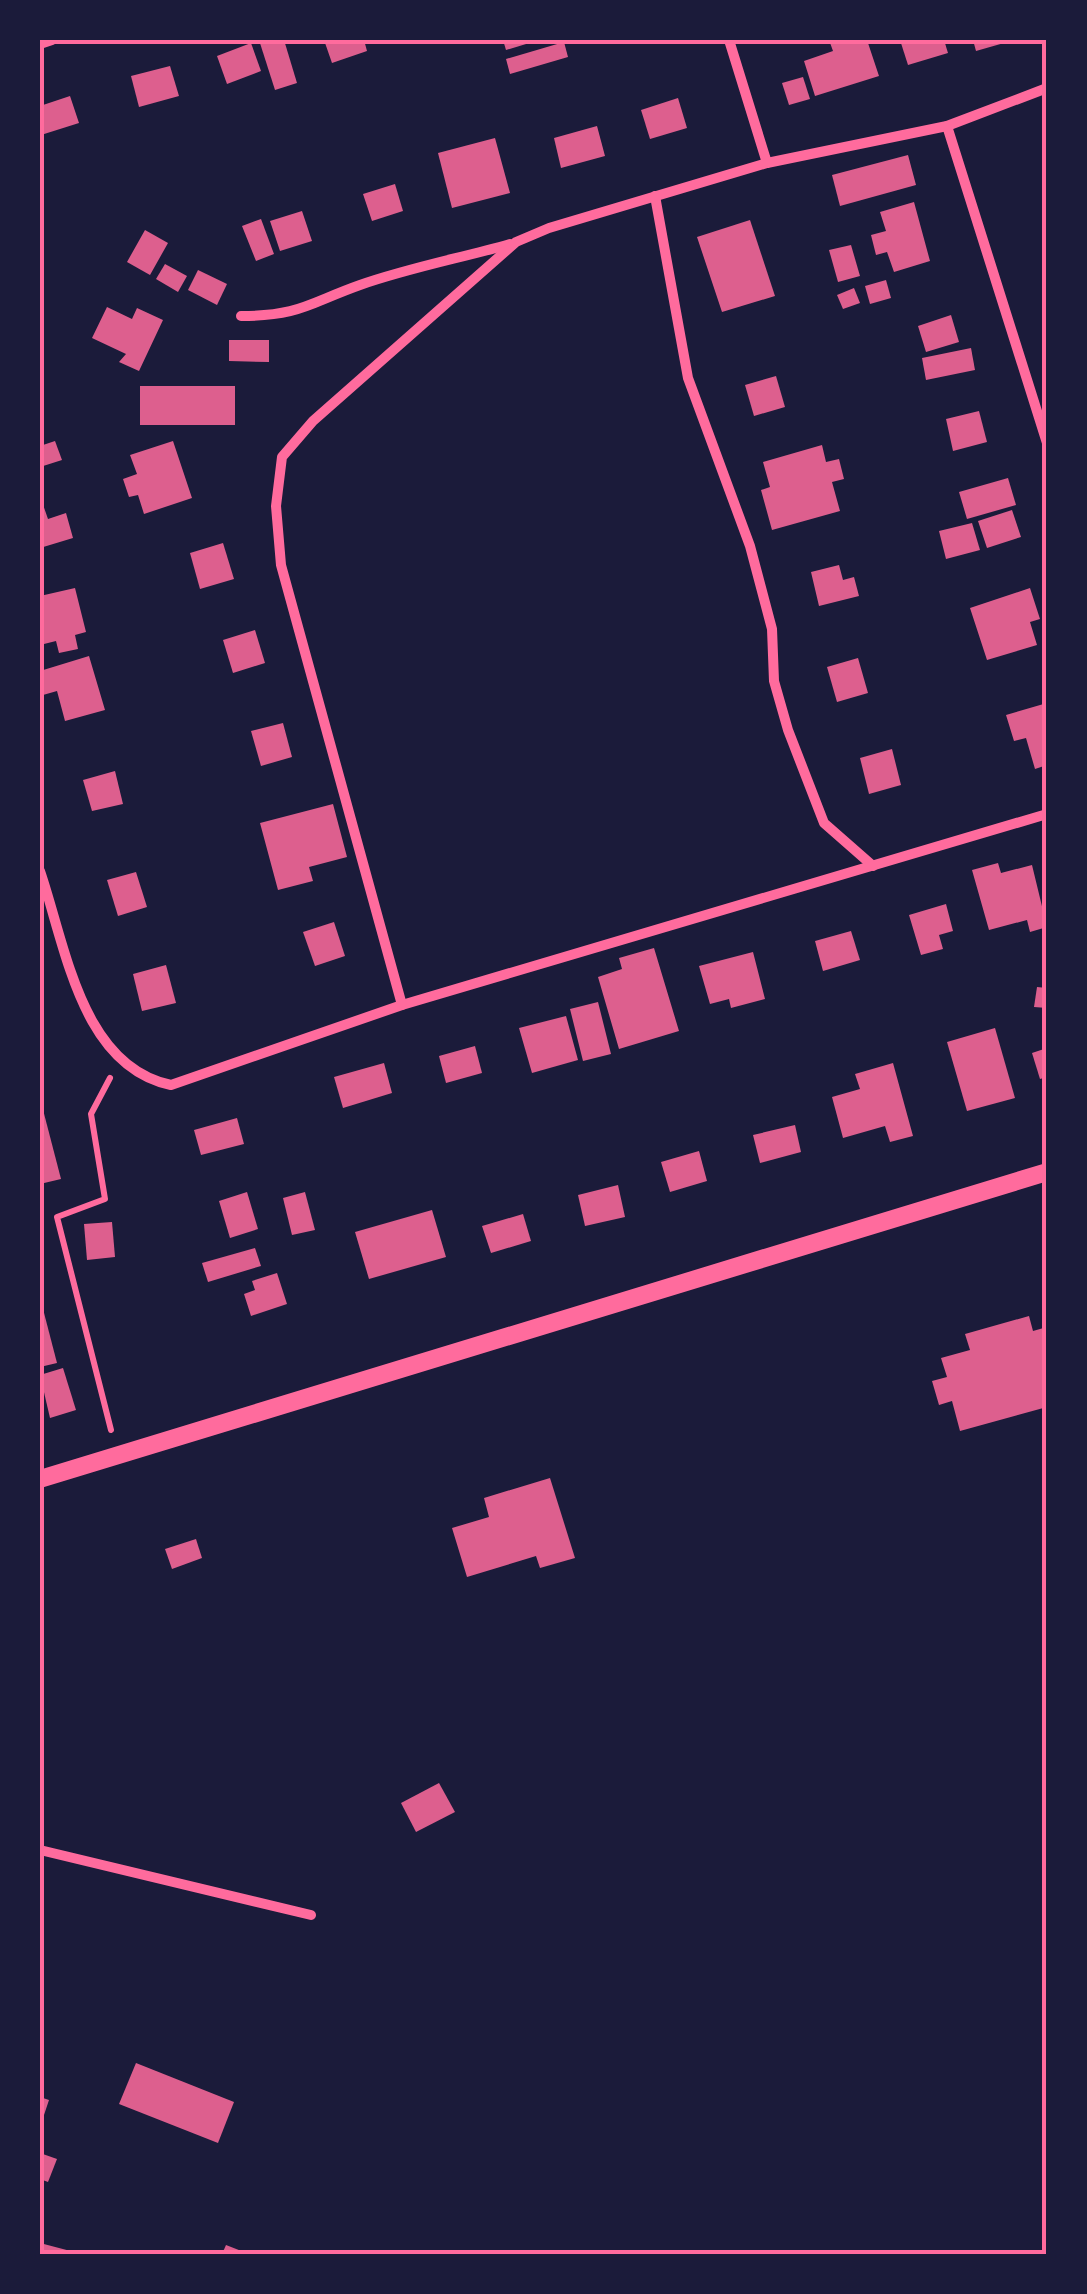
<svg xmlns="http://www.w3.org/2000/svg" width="1087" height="2294" viewBox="0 0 1087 2294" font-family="'IBM Plex Sans',sans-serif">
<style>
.building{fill:#dd5f8e}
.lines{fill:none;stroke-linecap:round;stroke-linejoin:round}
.path{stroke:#ff6b9d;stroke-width:6}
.minor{stroke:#ff6b9d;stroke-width:10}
.tertiary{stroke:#ff6b9d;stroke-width:18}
.neatline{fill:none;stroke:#ff6b9d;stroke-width:4}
</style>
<rect width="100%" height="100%" fill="#1b1b3a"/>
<g class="building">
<path d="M 259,40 L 284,40 L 297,83 L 275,90 Z"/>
<path d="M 324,40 L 364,40 L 367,51 L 332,63 Z"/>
<path d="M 503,40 L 536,40 L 536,41 L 506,50 Z"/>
<path d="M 829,40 L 867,40 L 879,76 L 815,96 L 804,61 L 833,51 Z"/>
<path d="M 900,40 L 944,40 L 948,53 L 908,65 Z"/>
<path d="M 973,40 L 1011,40 L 1011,41 L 976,51 Z"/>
<path d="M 564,42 L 568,57 L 510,74 L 506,59 Z"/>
<path d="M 251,43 L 261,71 L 227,84 L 217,56 Z"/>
<path d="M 170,66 L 179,96 L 139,107 L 131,76 Z"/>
<path d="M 803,77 L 810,99 L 789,105 L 782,83 Z"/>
<path d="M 70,96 L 79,123 L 41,135 L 40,106 Z"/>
<path d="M 678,98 L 687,128 L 650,139 L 641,110 Z"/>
<path d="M 597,126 L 605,156 L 561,168 L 554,138 Z"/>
<path d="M 495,138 L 510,193 L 452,208 L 438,153 Z"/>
<path d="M 908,155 L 916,185 L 840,206 L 832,175 Z"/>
<path d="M 395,184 L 403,211 L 372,221 L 363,194 Z"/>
<path d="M 914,202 L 930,261 L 894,272 L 887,252 L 876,255 L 871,235 L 886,231 L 880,212 Z"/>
<path d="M 302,211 L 312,241 L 280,251 L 270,221 Z"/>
<path d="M 261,219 L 274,254 L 256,261 L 242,226 Z"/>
<path d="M 750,220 L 775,296 L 722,312 L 697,237 Z"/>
<path d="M 145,230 L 168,243 L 150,275 L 127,262 Z"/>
<path d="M 851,245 L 860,276 L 838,282 L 829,250 Z"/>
<path d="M 165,264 L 187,276 L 178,292 L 156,279 Z"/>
<path d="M 198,270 L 227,284 L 217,305 L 188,290 Z"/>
<path d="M 886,280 L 891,298 L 870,304 L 865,286 Z"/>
<path d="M 854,288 L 860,303 L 843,309 L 837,295 Z"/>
<path d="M 107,307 L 132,319 L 137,308 L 163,320 L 139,371 L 119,362 L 126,354 L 92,338 Z"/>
<path d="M 951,315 L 959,342 L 926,352 L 918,326 Z"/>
<path d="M 229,340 L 269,340 L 269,362 L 229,361 Z"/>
<path d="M 971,348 L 975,370 L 926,380 L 922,358 Z"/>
<path d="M 776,376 L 785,407 L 754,416 L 745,385 Z"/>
<rect x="140" y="386" width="95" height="39"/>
<path d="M 979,411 L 987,442 L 953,451 L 946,419 Z"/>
<path d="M 55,441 L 62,460 L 40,467 L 40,446 Z"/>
<path d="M 173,441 L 192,498 L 144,514 L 138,495 L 129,497 L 123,479 L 137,474 L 130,455 Z"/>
<path d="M 822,445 L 826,462 L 839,459 L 844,479 L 832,482 L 840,511 L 772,530 L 761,490 L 770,487 L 763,462 Z"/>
<path d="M 1008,478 L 1016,505 L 967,519 L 959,492 Z"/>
<path d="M 40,496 L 48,519 L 66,513 L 73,538 L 40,548 Z"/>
<path d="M 1012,510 L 1021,537 L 987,548 L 978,521 Z"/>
<path d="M 972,523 L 980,550 L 946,559 L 939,531 Z"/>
<path d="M 223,543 L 234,579 L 200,589 L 190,553 Z"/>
<path d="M 839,565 L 843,580 L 854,577 L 859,596 L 819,606 L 811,572 Z"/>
<path d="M 75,588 L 86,632 L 75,635 L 78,649 L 59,653 L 56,641 L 40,645 L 40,596 Z"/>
<path d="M 1030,588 L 1040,619 L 1030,622 L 1037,645 L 987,660 L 970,608 Z"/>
<path d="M 255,630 L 265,663 L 233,673 L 223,640 Z"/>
<path d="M 89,656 L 105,710 L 65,721 L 57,691 L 43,695 L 40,671 Z"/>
<path d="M 858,658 L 868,693 L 837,702 L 827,667 Z"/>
<path d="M 1047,703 L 1047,765 L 1035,769 L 1026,738 L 1014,741 L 1006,715 Z"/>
<path d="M 283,723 L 292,757 L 261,766 L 251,731 Z"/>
<path d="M 892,749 L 901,785 L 869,794 L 860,758 Z"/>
<path d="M 115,771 L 123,804 L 92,811 L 83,780 Z"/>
<path d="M 333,804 L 347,857 L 309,867 L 313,881 L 278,890 L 260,823 Z"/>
<path d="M 998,863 L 1001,873 L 1032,865 L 1047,927 L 1030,932 L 1027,920 L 989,930 L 972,870 Z"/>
<path d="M 136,872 L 147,907 L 118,916 L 107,880 Z"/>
<path d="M 946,904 L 953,931 L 939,935 L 943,949 L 921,955 L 909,915 Z"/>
<path d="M 334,922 L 345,956 L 315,966 L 303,932 Z"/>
<path d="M 851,931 L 860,960 L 823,971 L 815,941 Z"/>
<path d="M 654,948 L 679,1031 L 619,1049 L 598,977 L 622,969 L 619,958 Z"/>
<path d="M 753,952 L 765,999 L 731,1008 L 729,999 L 710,1004 L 699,966 Z"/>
<path d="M 166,965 L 176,1003 L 142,1011 L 133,974 Z"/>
<path d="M 1037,987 L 1047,988 L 1047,1008 L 1034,1007 Z"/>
<path d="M 598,1002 L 611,1054 L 583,1061 L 570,1009 Z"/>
<path d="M 566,1016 L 578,1060 L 532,1073 L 519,1028 Z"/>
<path d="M 995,1028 L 1015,1098 L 967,1111 L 947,1042 Z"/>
<path d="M 475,1046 L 482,1073 L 446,1083 L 439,1056 Z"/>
<path d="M 1047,1048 L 1047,1077 L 1040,1079 L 1032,1053 Z"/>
<path d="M 384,1063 L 392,1093 L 343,1108 L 334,1077 Z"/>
<path d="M 893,1063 L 913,1136 L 890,1142 L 885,1126 L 843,1138 L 832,1097 L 860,1089 L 855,1074 Z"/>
<path d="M 41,1102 L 61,1179 L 40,1184 L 40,1103 Z"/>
<path d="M 237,1118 L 244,1144 L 201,1155 L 194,1130 Z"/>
<path d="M 795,1125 L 801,1152 L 760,1163 L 753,1135 Z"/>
<path d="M 699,1151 L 707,1181 L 670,1192 L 661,1162 Z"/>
<path d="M 618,1185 L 625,1217 L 585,1226 L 578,1195 Z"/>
<path d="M 247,1192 L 258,1229 L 230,1238 L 219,1201 Z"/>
<path d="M 305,1192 L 315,1230 L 292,1235 L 283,1198 Z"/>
<path d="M 432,1210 L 446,1257 L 369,1279 L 355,1232 Z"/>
<path d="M 523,1214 L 531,1241 L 491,1253 L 482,1226 Z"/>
<path d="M 112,1222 L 115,1257 L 87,1260 L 84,1224 Z"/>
<path d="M 255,1248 L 261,1266 L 208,1282 L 202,1263 Z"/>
<path d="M 277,1273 L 287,1304 L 251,1316 L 244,1294 L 255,1290 L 252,1281 Z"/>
<path d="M 43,1309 L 57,1363 L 40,1367 L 40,1310 Z"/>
<path d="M 1029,1316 L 1033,1331 L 1047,1327 L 1047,1407 L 960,1431 L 952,1401 L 939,1405 L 932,1381 L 947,1377 L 941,1358 L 970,1350 L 965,1334 Z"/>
<path d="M 63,1368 L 76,1410 L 50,1418 L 40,1375 Z"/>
<path d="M 550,1478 L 575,1558 L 540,1568 L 536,1556 L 467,1577 L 452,1528 L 489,1517 L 484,1498 Z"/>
<path d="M 196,1539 L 202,1558 L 172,1569 L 165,1549 Z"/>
<path d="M 439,1783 L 455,1812 L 416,1832 L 401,1803 Z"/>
<path d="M 136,2063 L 234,2102 L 218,2143 L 119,2104 Z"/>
<path d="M 40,2097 L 49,2100 L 41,2124 L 40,2124 Z"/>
<path d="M 40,2153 L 57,2159 L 48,2182 L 40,2179 Z"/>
<path d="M 40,2243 L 78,2253 L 78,2254 L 40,2254 Z"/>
<path d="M 226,2245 L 249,2254 L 222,2254 Z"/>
</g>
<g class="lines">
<path class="path" d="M 110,1078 L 91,1114 L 105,1199 L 57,1217 L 111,1430"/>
<g class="minor">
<path d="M 729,40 L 767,163"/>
<path d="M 40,44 L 52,40"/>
<path d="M 947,126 L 1047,443"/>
<path d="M 655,196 L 688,378 L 750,546 L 772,629 L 774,681 L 788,730 L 824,823 L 873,866"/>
<path d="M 241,316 C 300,316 309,303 360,285 C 408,268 461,258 510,244"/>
<path d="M 40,871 C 66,947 81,1066 171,1085 L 402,1005 L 1047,814"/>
<path d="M 402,1005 L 281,565 L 276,506 L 282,457 L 313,421 L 516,242 L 549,228 L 767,163 L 947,126 L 1047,88"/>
<path d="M 40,1850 L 311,1915"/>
</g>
<path class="tertiary" d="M 40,1479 L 1047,1172"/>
</g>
<rect width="1087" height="2294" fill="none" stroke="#1b1b3a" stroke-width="85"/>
<rect x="42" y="42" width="1002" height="2210" class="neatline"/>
</svg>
